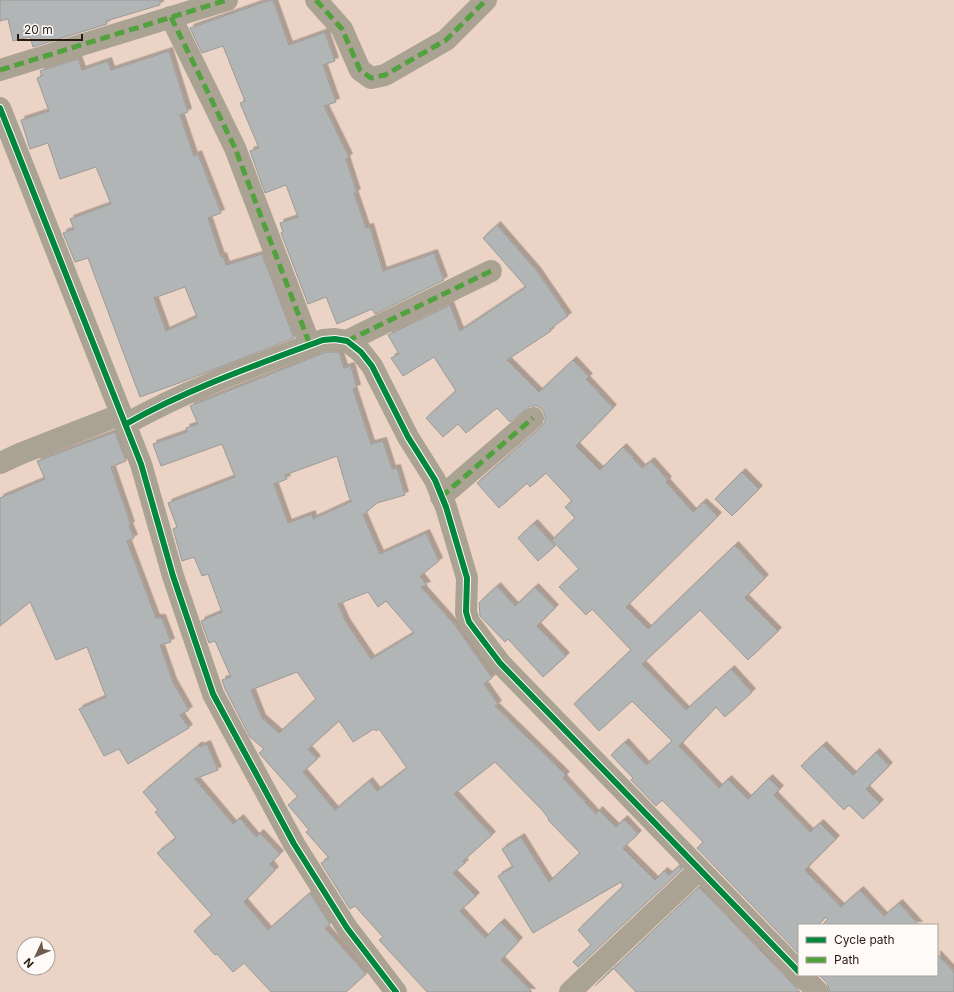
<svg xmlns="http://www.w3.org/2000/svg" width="954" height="992" viewBox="0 0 954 992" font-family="Inter,sans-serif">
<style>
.building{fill:#b1b5b5;stroke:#9c9a97;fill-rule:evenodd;filter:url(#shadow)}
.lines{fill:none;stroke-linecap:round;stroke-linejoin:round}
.street{stroke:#aaa293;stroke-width:22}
.quiet{stroke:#51a13f;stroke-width:5;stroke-dasharray:10 5;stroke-linecap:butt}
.cycleway-casing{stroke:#fefaf7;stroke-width:8}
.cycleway{stroke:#00873e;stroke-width:6}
</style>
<defs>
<filter id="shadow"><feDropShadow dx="3.5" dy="-3.5" stdDeviation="0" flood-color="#0004"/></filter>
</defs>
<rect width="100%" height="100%" fill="#ebd4c5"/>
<g class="building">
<path d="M 0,0 L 160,0 L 160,5 L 106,21 L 107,24 L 33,47 L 30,37 L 13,41 L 8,19 L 0,21 Z"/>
<path d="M 270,0 L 273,0 L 289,45 L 325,32 L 335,61 L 323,65 L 336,102 L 324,106 L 349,157 L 346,159 L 357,193 L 354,193 L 366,228 L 370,227 L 383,271 L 434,253 L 444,280 L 375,314 L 372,309 L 337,324 L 326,297 L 308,304 L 281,233 L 283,232 L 280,223 L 298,217 L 286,185 L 265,193 L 250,151 L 259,148 L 240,103 L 245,101 L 223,46 L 202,53 L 190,28 Z"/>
<path d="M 169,51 L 188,112 L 180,115 L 194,156 L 198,154 L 221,213 L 208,218 L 221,257 L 223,256 L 226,265 L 262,254 L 294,338 L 179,383 L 140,397 L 88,258 L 75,262 L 63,233 L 74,229 L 70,219 L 111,204 L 96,167 L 60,179 L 48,143 L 30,149 L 21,120 L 49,111 L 37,78 L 42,76 L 40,71 L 78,59 L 82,70 L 108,61 L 111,70 ZM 185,287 L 197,317 L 166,331 L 154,298 Z"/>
<path d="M 497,225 L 537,271 L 568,316 L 550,329 L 551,331 L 507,360 L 539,392 L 573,360 L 589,377 L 586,379 L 613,408 L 576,446 L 600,470 L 623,447 L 642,468 L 651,461 L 668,480 L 666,482 L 693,512 L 703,502 L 718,516 L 626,607 L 648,629 L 735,545 L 765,578 L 745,598 L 778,631 L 748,660 L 700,610 L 642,664 L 686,710 L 731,669 L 752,692 L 725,717 L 716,707 L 679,746 L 719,788 L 728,779 L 748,799 L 769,778 L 780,789 L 774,795 L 810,832 L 820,823 L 836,839 L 805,870 L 841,907 L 860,890 L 884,916 L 899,903 L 919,925 L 822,925 L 828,919 L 826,917 L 818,925 L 799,925 L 799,954 L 697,848 L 703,842 L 662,800 L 656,806 L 631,780 L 633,778 L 611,755 L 625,742 L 646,765 L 672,741 L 632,701 L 599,731 L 574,704 L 631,650 L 592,609 L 586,615 L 559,587 L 579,569 L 552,540 L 575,518 L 565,507 L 572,501 L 546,473 L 530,487 L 527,483 L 499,508 L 477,483 L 541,427 L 545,422 L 545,416 L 543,410 L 537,406 L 530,406 L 510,422 L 497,408 L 466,433 L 458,424 L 443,437 L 426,418 L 456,391 L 434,357 L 403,376 L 391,358 L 399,354 L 388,335 L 450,305 L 460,331 L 526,287 L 483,238 Z"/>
<path d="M 326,352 L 339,352 L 344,368 L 351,366 L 357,388 L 353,389 L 371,444 L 383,441 L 392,469 L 397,468 L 405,495 L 377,503 L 363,515 L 380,554 L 426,533 L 439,561 L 420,576 L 427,585 L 421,587 L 455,625 L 492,678 L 484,684 L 498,704 L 495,706 L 566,775 L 563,778 L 596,814 L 599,810 L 616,827 L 624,819 L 638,834 L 623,848 L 655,880 L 664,871 L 669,875 L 679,866 L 682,869 L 578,967 L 573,962 L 591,945 L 578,930 L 623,886 L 621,882 L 533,933 L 498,876 L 513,867 L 502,849 L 521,837 L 549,882 L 580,853 L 548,820 L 549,819 L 542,810 L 495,762 L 454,794 L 492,835 L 463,861 L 465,863 L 453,873 L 476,896 L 460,911 L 485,938 L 501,922 L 519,941 L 501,960 L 532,992 L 427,992 L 379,940 L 383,937 L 355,906 L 350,909 L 321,863 L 329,858 L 306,832 L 309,830 L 288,805 L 298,797 L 259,753 L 264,749 L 250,737 L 225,689 L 222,680 L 231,677 L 215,641 L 209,643 L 201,621 L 222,612 L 208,574 L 202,576 L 194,557 L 182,561 L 173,529 L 177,527 L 168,503 L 235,477 L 222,444 L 161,466 L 153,444 L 187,432 L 186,428 L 198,424 L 190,406 ZM 337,456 L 349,497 L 352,501 L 313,519 L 312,514 L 288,523 L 274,484 L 287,479 L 285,475 ZM 368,592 L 378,607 L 386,601 L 414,633 L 371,659 L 346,622 L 338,604 ZM 297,672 L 316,699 L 279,733 L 262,718 L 251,690 ZM 339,721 L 353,742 L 374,729 L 376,731 L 379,729 L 407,768 L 377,791 L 369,781 L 335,810 L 303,772 L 317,759 L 308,749 Z"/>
<path d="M 115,432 L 126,461 L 111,467 L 131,525 L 129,526 L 134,538 L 127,541 L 156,618 L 162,618 L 171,642 L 160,645 L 173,682 L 189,710 L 180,715 L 189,728 L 128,764 L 119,749 L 104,756 L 79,709 L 106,697 L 87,647 L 56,660 L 30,602 L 0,626 L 0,498 L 45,479 L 37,461 Z"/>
<path d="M 742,472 L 759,489 L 732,516 L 715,499 Z"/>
<path d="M 534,523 L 555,546 L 538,561 L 518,538 Z"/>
<path d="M 497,586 L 515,606 L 535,587 L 555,608 L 537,626 L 566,656 L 543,677 L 508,639 L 505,642 L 480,616 L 479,603 Z"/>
<path d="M 207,744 L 218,770 L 195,779 L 233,824 L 240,818 L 256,837 L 260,833 L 280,854 L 270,864 L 275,870 L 244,902 L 268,930 L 310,893 L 330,924 L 325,928 L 366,974 L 346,992 L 271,992 L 244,963 L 233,972 L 217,954 L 215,955 L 194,931 L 212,915 L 157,853 L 176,838 L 155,812 L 158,810 L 143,792 L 199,745 L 200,747 Z"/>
<path d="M 823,745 L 853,775 L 876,752 L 889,766 L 866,789 L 880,803 L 863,819 L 849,805 L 844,810 L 801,766 Z"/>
<path d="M 699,887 L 790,981 L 800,992 L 636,992 L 613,968 L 595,986 Z"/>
<path d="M 937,954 L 954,972 L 954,992 L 830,992 L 827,983 L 819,975 L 937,975 Z"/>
</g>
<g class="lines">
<g class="street">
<path d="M 316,0 L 342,29 L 360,70 L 371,78 L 385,75 L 446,40 L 486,0"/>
<path d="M 171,17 L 235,148 L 310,345"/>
<path d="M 0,70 L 227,0"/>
<path d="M 0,108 L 141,464 L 173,576 L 213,694 L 294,844 L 347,928 L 396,992"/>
<path d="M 347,341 L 491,271"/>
<path d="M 126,424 C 188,389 256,365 323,340 L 335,339 L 347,341 L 361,352 L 372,366 L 408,437 L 435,480 L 446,507 L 467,578 L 466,612 L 469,622 L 500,663 L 799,972"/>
<path d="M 0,463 L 22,453 L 122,414"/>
<path d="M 441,497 L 533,418"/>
<path d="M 801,975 L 818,992"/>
<path d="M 570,992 L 699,870"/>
</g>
<g class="quiet">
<path d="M 316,0 L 342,29 L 360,70 L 371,78 L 385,75 L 446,40 L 486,0"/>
<path d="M 171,17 L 235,148 L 310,345"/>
<path d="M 0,70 L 227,0"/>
<path d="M 347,341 L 491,271"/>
<path d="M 441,497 L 533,418"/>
</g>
<g class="cycleway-casing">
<g id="cycleway">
<path d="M 0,108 L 141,464 L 173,576 L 213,694 L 294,844 L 347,928 L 396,992"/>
<path d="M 126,424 C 188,389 256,365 323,340 L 335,339 L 347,341 L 361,352 L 372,366 L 408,437 L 435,480 L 446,507 L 467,578 L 466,612 L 469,622 L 500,663 L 799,972"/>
</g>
</g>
<use href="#cycleway" class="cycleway"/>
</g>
<rect x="798" y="924" width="140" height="52" fill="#fefaf7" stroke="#a9a19b"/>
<rect x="806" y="937" width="20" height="6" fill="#00873e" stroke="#a9a19b"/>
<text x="834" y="944" font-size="12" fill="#2a1b12">Cycle path</text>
<rect x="806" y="957" width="20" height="6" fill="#51a13f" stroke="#a9a19b"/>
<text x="834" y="964" font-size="12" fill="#2a1b12">Path</text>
<g transform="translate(36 956) rotate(226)"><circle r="19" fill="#fefaf7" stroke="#a9a19b"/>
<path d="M0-3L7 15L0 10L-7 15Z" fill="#6e5c51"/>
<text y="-6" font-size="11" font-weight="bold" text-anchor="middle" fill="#2a1b12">N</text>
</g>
<path d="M18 34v6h64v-6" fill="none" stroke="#2a1b12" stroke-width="2"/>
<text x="24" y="34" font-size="12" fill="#2a1b12" stroke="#fefaf7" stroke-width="3" paint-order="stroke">20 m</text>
</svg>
